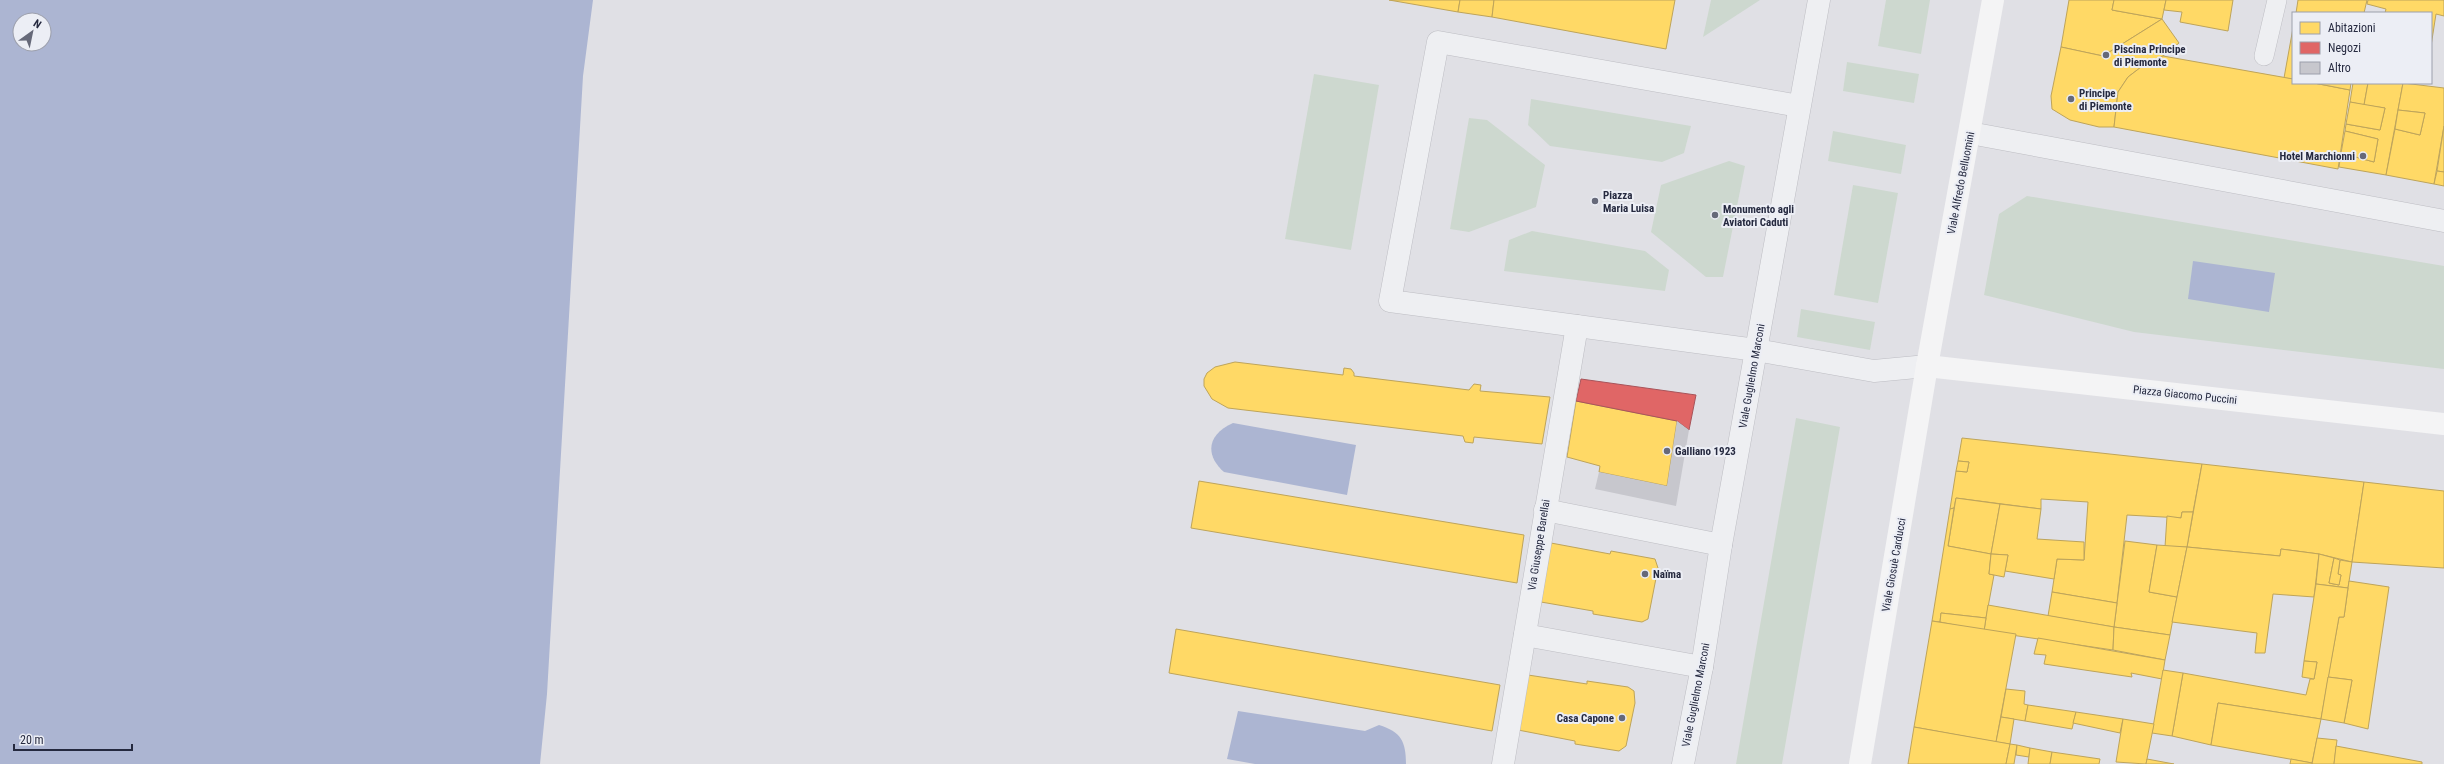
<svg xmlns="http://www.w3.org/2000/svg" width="2444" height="764" viewBox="0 0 2444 764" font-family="'Roboto Condensed',sans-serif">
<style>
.green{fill:#cdd8cf}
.water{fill:#acb5d2;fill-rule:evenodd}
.homes{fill:#ffd966;stroke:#bea45a}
.shops{fill:#e06666;stroke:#a8545a}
.building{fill:#c7c7cd}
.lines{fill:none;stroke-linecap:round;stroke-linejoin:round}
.lane-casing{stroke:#bdbdc3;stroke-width:20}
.street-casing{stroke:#bdbdc3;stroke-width:23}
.lane{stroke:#eeeff2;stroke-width:19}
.street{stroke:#eeeff2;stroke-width:22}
.secondary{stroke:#f4f4f5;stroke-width:22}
.poi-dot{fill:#666979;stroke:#eceef5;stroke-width:1.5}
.labels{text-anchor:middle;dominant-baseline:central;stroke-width:4;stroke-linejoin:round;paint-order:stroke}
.poi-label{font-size:11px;font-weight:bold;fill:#25293f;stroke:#eceef5;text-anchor:start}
.street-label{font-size:11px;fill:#25293f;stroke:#eceef5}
</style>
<rect width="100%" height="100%" fill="#e0e0e5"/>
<g class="green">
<path d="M 1711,0 L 1760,0 L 1703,37 Z"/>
<path d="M 1886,0 L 1930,0 L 1921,54 L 1878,46 Z"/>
<path d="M 1847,62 L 1919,74 L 1914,103 L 1843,91 Z"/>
<path d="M 1314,74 L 1379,85 L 1351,250 L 1285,239 Z"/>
<path d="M 1531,99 L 1691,126 L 1684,153 L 1662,162 L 1550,146 L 1528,125 Z"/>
<path d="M 1469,118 L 1487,120 L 1545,165 L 1536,207 L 1469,232 L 1450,229 Z"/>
<path d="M 1833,131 L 1906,145 L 1901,174 L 1828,161 Z"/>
<path d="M 1729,161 L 1745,166 L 1723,277 L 1706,277 L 1651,232 L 1661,185 Z"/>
<path d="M 1853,185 L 1898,193 L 1878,303 L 1834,295 Z"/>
<path d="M 2027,196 L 2444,266 L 2444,369 L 2134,332 L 1984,295 L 1999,214 Z"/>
<path d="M 1532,231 L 1645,251 L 1669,270 L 1665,291 L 1504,271 L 1509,240 Z"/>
<path d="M 1801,309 L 1875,322 L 1870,350 L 1797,337 Z"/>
<path d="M 1796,418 L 1840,427 L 1782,764 L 1736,764 Z"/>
</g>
<g class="water">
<path d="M 0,0 L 593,0 L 583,76 L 547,694 L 540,764 L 0,764 ZM 20,20 L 44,20 L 44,44 L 20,44 Z"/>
<path d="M 2193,261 L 2275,273 L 2269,312 L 2188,299 Z"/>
<path d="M 1233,423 L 1356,445 L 1347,495 L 1224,472 C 1204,454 1208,434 1233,423 Z"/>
<path d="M 1238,711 L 1365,731 L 1379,725 C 1401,732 1406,741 1406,764 L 1255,764 L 1227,759 Z"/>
</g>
<g class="homes">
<path d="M 1389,0 L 1460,0 L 1458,12 Z"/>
<path d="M 1460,0 L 1494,0 L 1492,17 L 1458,12 Z"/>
<path d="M 1494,0 L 1675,0 L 1666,49 L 1492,17 Z"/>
<path d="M 2069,0 L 2114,0 L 2112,10 L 2162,19 L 2103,56 L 2084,52 L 2061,47 Z"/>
<path d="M 2114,0 L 2166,0 L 2162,19 L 2112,10 Z"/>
<path d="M 2166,0 L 2233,0 L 2228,31 L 2180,22 L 2182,12 L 2164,10 Z"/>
<path d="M 2298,0 L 2367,0 L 2364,13 L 2296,13 Z"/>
<path d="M 2368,0 L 2444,0 L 2444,16 L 2436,14 L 2431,46 L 2431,13 L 2385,13 L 2386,9 L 2367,4 Z"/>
<path d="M 2162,19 L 2179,43 L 2163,56 L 2145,64 L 2128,77 L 2118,92 L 2114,127 L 2099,127 L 2070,120 L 2052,109 L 2051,96 L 2061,47 L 2103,56 Z"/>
<path d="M 2293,28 L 2293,79 L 2284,78 Z"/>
<path d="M 2163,56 L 2293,79 L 2293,83 L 2314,83 L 2350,90 L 2338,169 L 2114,127 L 2118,92 L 2128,77 L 2145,64 Z"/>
<path d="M 2314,83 L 2351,83 L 2350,90 Z"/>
<path d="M 2353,83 L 2368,83 L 2364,105 L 2350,102 Z"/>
<path d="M 2368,83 L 2403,83 L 2386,175 L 2339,167 L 2341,153 L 2374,162 L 2378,139 L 2345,131 L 2346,124 L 2380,130 L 2385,108 L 2364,105 Z"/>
<path d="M 2403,83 L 2444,88 L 2444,126 L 2434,184 L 2386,175 L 2395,129 L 2420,135 L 2425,113 L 2398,110 Z"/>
<path d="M 2350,102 L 2385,108 L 2380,130 L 2346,124 Z"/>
<path d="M 2398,110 L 2425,113 L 2420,135 L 2395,129 Z"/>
<path d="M 2444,126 L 2444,172 L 2437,171 Z"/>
<path d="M 2345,131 L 2378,139 L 2374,162 L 2341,153 Z"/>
<path d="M 2437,171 L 2444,172 L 2444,186 L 2434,184 Z"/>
<path d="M 1235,362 L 1343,375 L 1344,368 L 1351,369 L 1354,373 L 1354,376 L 1469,390 L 1474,384 L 1481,385 L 1480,391 L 1550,397 L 1542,444 L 1474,437 L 1473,443 L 1465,442 L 1463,436 L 1228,408 L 1212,399 L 1204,386 L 1204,379 L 1207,373 L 1215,367 Z"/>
<path d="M 1576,401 L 1677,421 L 1667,486 L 1599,472 L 1600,466 L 1567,457 Z"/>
<path d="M 1962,438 L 2202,464 L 2193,512 L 2182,512 L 2181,518 L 2127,515 L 2117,603 L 2052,592 L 2057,559 L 2084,560 L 2088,502 L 2041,499 L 2041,509 L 1956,498 L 1954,508 L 1950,509 L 1956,471 L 1967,472 L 1969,462 L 1958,461 Z"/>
<path d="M 1958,461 L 1969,462 L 1967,472 L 1956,471 Z"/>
<path d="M 2202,464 L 2364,482 L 2352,562 L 2319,554 L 2281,549 L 2280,556 L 2187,547 Z"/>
<path d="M 1199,481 L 1524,535 L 1517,583 L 1191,528 Z"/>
<path d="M 2364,482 L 2444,491 L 2444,568 L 2352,562 Z"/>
<path d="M 1956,498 L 2000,504 L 1991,554 L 1948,546 Z"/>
<path d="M 2000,504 L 2041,509 L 2037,539 L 2084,542 L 2084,560 L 2057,559 L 2054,579 L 2005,571 L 2008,555 L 1991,554 Z"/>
<path d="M 1954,508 L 1948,546 L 1991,554 L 1989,574 L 1994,575 L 1986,618 L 1941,613 L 1940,622 L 1932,621 L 1950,509 Z"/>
<path d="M 2182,512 L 2193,512 L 2187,547 L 2165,547 L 2167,516 L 2181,518 Z"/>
<path d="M 2125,541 L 2157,545 L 2149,592 L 2177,597 L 2170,635 L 2114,627 Z"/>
<path d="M 1551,543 L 1610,554 L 1611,551 L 1655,559 L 1658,568 L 1648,619 L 1642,622 L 1593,614 L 1593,611 L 1541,602 Z"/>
<path d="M 2157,545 L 2187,547 L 2177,597 L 2149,592 Z"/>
<path d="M 2187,547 L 2280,556 L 2281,549 L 2319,554 L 2314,597 L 2273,594 L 2265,653 L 2255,653 L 2257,633 L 2172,622 Z"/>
<path d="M 1991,554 L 2008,555 L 2004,577 L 1989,574 Z"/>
<path d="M 2319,554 L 2334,558 L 2329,583 L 2339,585 L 2341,575 L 2338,574 L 2340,560 L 2352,562 L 2348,588 L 2316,584 Z"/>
<path d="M 2334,558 L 2340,560 L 2338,574 L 2341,575 L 2339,585 L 2329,583 Z"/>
<path d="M 2349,581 L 2389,587 L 2368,729 L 2344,723 L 2352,680 L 2328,677 L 2339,617 L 2344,617 Z"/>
<path d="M 2316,584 L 2348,588 L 2344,617 L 2339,617 L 2321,719 L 2218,703 L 2211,745 L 2172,736 L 2183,673 L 2306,695 L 2310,679 L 2314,679 L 2317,662 L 2304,661 Z"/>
<path d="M 2052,592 L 2117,603 L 2114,627 L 2048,616 Z"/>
<path d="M 1988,605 L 2114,627 L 2113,650 L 1984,631 Z"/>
<path d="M 1941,613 L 1986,618 L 1984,631 L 1940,622 Z"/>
<path d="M 1932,621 L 2016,634 L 1996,742 L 1914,727 Z"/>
<path d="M 2114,627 L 2170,635 L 2165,660 L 2113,650 Z"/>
<path d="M 1176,629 L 1500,685 L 1492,731 L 1169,673 Z"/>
<path d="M 2038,638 L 2165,660 L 2162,679 L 2131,673 L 2132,677 L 2044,664 L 2046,655 L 2034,654 Z"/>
<path d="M 2304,661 L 2317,662 L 2314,679 L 2302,677 Z"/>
<path d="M 2163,670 L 2183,673 L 2172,736 L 2152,733 Z"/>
<path d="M 1528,675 L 1587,684 L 1587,681 L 1628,687 L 1634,691 L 1635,703 L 1626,746 L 1619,751 L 1575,744 L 1575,741 L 1518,730 Z"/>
<path d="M 2328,677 L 2352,680 L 2344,723 L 2321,719 Z"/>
<path d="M 2006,689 L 2025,691 L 2024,704 L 2028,705 L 2025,721 L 2001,717 Z"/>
<path d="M 2218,703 L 2321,719 L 2312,763 L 2211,745 Z"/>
<path d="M 2028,705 L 2076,712 L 2072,729 L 2025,721 Z"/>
<path d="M 2076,712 L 2123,719 L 2120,733 L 2073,723 Z"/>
<path d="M 2001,717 L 2014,719 L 2010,744 L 1996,742 Z"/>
<path d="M 2123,719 L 2154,724 L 2146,764 L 2116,762 Z"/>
<path d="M 1914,727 L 2010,744 L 2006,764 L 1908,764 Z"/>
<path d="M 2317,738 L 2337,740 L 2334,764 L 2312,764 Z"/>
<path d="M 2010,744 L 2017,745 L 2014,764 L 2006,764 Z"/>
<path d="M 2017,745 L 2030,748 L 2029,757 L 2016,755 Z"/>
<path d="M 2336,746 L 2422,762 L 2422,764 L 2334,764 Z"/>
<path d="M 2030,748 L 2052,752 L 2050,764 L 2028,764 Z"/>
<path d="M 2052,752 L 2100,759 L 2099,764 L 2050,764 Z"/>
<path d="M 2147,759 L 2174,764 L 2146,764 Z"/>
<path d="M 2291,759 L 2312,763 L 2312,764 L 2290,764 Z"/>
</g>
<path class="shops" d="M 1581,379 L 1696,395 L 1689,430 L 1677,421 L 1576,401 Z"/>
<path class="building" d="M 1677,421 L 1689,430 L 1676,506 L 1595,489 L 1599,472 L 1667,486 Z"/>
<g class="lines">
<g class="lane-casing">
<path id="lane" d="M 2264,56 L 2277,0"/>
</g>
<g class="street-casing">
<g id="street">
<path d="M 1799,106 L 1438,42 L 1390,301 L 1756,350 L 1874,371 L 1927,366"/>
<path d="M 1970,133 L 2444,221"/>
<path d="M 1545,510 L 1721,545"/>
<path d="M 1525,635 L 1702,667"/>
<path d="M 1503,764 L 1577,326"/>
<path d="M 1683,764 L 1702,667 L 1721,545 L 1819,0"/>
</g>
</g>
<use href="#lane" class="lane"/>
<use href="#street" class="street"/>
<g class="secondary">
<path d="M 1927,366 L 2444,424"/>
<path d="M 1860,764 L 1927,366 L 1993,0"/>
</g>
</g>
<g class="poi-dot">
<circle cx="2106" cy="55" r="4"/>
<circle cx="2071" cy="99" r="4"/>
<circle cx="2363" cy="156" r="4"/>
<circle cx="1595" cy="201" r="4"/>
<circle cx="1715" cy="215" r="4"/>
<circle cx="1667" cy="451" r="4"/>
<circle cx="1645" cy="574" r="4"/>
<circle cx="1622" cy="718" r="4"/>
</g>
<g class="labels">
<g class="poi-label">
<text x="2114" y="49">Piscina Principe<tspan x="2114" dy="13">di Piemonte</tspan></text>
<text x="2079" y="93">Principe<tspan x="2079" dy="13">di Piemonte</tspan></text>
<text x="2355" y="156" text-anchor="end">Hotel Marchionni</text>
<text x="1603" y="195">Piazza<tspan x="1603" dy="13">Maria Luisa</tspan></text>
<text x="1723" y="209">Monumento agli<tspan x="1723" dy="13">Aviatori Caduti</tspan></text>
<text x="1675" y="451">Galliano 1923</text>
<text x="1653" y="574">Naïma</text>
<text x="1614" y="718" text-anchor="end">Casa Capone</text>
</g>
<g class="street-label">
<text transform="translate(1961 183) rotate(-79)">Viale Alfredo Belluomini</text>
<text transform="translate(1752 376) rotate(-80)">Viale Guglielmo Marconi</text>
<text transform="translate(2185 395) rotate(6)">Piazza Giacomo Puccini</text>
<text transform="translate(1539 545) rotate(-81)">Via Giuseppe Barellai</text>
<text transform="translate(1894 565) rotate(-80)">Viale Giosuè Carducci</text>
<text transform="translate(1696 695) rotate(-79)">Viale Guglielmo Marconi</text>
</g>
</g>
<rect x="2292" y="12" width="140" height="72" fill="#eceef5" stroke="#9c9fac"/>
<rect x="2300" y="22" width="20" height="12" fill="#ffd966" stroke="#9c9fac"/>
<text x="2328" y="32" font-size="12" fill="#25293f">Abitazioni</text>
<rect x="2300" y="42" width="20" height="12" fill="#e06666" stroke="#9c9fac"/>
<text x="2328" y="52" font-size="12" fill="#25293f">Negozi</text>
<rect x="2300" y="62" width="20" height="12" fill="#c7c7cd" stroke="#9c9fac"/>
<text x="2328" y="72" font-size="12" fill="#25293f">Altro</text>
<g transform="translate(32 32) rotate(33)"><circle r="19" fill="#eceef5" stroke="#9c9fac"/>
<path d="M0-3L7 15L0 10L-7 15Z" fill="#666979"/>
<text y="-6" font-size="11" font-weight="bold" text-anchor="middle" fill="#25293f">N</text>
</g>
<path d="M14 744v6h118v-6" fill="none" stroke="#25293f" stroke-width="2"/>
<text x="20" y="744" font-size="12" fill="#25293f" stroke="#eceef5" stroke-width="3" paint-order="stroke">20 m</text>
</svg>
